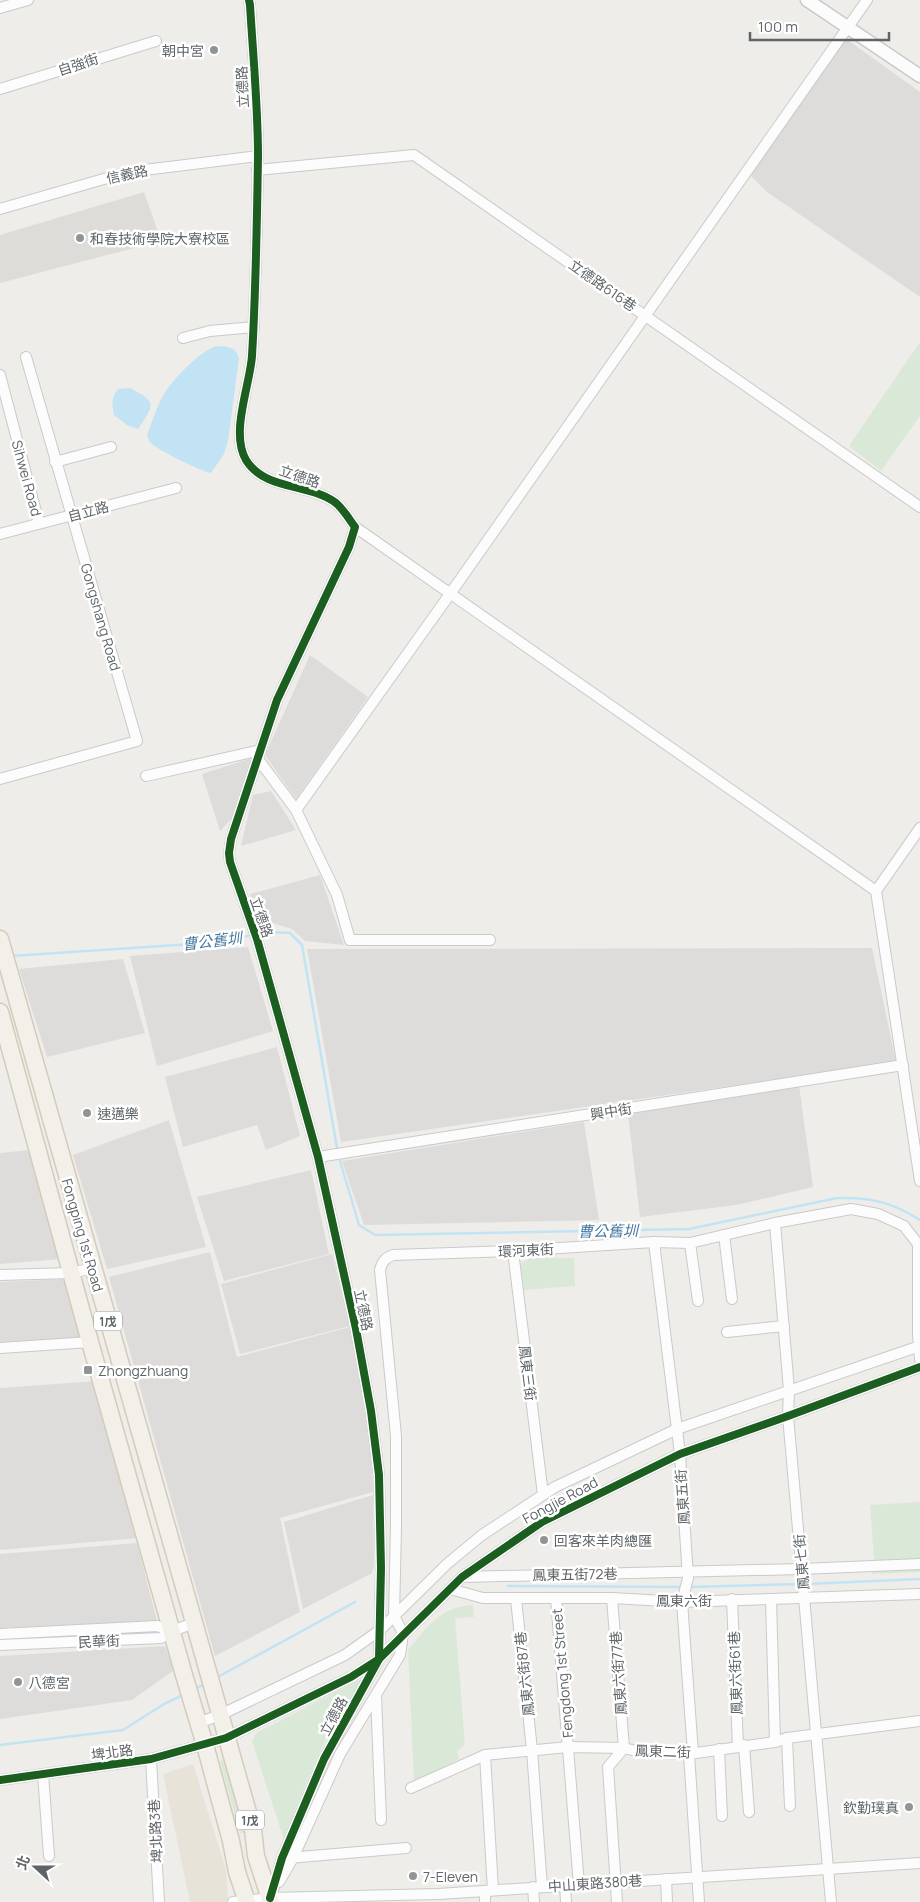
<svg xmlns="http://www.w3.org/2000/svg" width="920" height="1902" viewBox="0 0 920 1902" font-family="Manrope,'Noto Sans TC',sans-serif">
<style>
.commercial{fill:#e7e3d9}
.industrial{fill:#dedcda}
.education{fill:#dedcd9}
.green{fill:#dae9d7}
.water{fill:#c2e3f4}
.lines{fill:none;stroke-linecap:round;stroke-linejoin:round}
.stream{stroke:#c2e3f4;stroke-width:2.5}
.minor-casing{stroke:#c9cac9;stroke-width:12}
.tertiary-casing{stroke:#c9cac9;stroke-width:15}
.primary-casing{stroke:#d4cbba;stroke-width:19}
.minor{stroke:#fcfcfc;stroke-width:10}
.tertiary{stroke:#fcfcfc;stroke-width:12}
.primary{stroke:#f3f0ea;stroke-width:16}
.cycleway-casing{stroke:#fff;stroke-width:11}
.cycleway{stroke:#1b5e20;stroke-width:8}
.poi-dot{fill:#919495;stroke:#fff;stroke-width:2}
.labels{text-anchor:middle;dominant-baseline:central;stroke-width:5;stroke-linejoin:round;paint-order:stroke}
.shield{fill:#fff;stroke:#8f9295;stroke-width:1}
.shield-label{font-size:12px;font-weight:bold;fill:#5f6467}
.poi-label{font-size:14px;fill:#5f6467;stroke:#fff;text-anchor:start}
.street-label{font-size:14px;fill:#5f6467;stroke:#fff}
.water-label{font-size:15px;font-style:italic;fill:#487ba3;stroke:#fff}
</style>
<rect width="100%" height="100%" fill="#eeedea"/>
<path class="commercial" d="M 193,1764 L 226,1870 L 228,1902 L 190,1902 L 163,1774 Z"/>
<g class="industrial">
<path d="M 845,38 L 920,92 L 920,297 L 767,192 L 750,175 Z"/>
<path d="M 310,655 L 368,697 L 296,799 L 265,755 Z"/>
<path d="M 252,758 L 232,818 L 220,831 L 202,774 Z"/>
<path d="M 271,791 L 296,830 L 241,846 L 253,795 Z"/>
<path d="M 320,875 L 344,945 L 305,941 L 292,929 L 256,918 L 250,894 Z"/>
<path d="M 248,947 L 273,1031 L 157,1066 L 130,956 Z"/>
<path d="M 872,948 L 896,1062 L 341,1142 L 307,949 Z"/>
<path d="M 123,959 L 145,1033 L 47,1057 L 19,969 Z"/>
<path d="M 277,1047 L 300,1136 L 266,1150 L 257,1125 L 183,1147 L 165,1077 Z"/>
<path d="M 799,1085 L 813,1187 L 736,1205 L 640,1217 L 628,1114 Z"/>
<path d="M 169,1120 L 206,1247 L 107,1269 L 73,1155 Z"/>
<path d="M 584,1122 L 599,1220 L 364,1225 L 342,1161 Z"/>
<path d="M 30,1150 L 61,1259 L 0,1264 L 0,1153 Z"/>
<path d="M 311,1170 L 329,1254 L 224,1281 L 197,1197 Z"/>
<path d="M 210,1252 L 237,1357 L 350,1327 L 372,1448 L 373,1492 L 280,1518 L 300,1612 L 215,1656 L 109,1277 Z"/>
<path d="M 332,1254 L 350,1326 L 240,1354 L 221,1284 Z"/>
<path d="M 69,1279 L 84,1338 L 0,1342 L 0,1282 Z"/>
<path d="M 96,1381 L 138,1538 L 0,1550 L 0,1388 Z"/>
<path d="M 373,1495 L 374,1567 L 372,1573 L 303,1609 L 284,1522 Z"/>
<path d="M 137,1543 L 157,1621 L 0,1628 L 0,1554 Z"/>
<path d="M 165,1646 L 174,1670 L 132,1700 L 0,1719 L 0,1656 Z"/>
</g>
<path class="education" d="M 144,192 L 161,241 L 0,283 L 0,235 Z"/>
<g class="green">
<path d="M 920,342 L 920,416 L 881,471 L 849,446 Z"/>
<path d="M 531,1258 L 574,1258 L 575,1286 L 524,1290 L 521,1263 Z"/>
<path d="M 920,1502 L 920,1572 L 872,1574 L 874,1559 L 870,1505 Z"/>
<path d="M 473,1605 L 474,1617 L 455,1618 L 465,1745 L 457,1751 L 459,1759 L 414,1782 L 408,1650 C 428,1626 440,1607 473,1605 Z"/>
<path d="M 363,1678 L 330,1730 L 306,1784 L 284,1840 L 252,1741 L 256,1733 Z"/>
<path d="M 222,1759 L 225,1759 L 244,1833 L 240,1833 L 239,1830 L 220,1762 Z"/>
</g>
<g class="water">
<path d="M 216,346 C 228,347 235,346 239,358 L 228,441 L 224,454 L 211,473 C 202,472 155,449 150,442 C 148,440 148,437 147,435 C 152,422 157,406 164,394 C 173,379 199,352 216,346 Z"/>
<path d="M 130,388 C 157,402 155,404 138,429 L 127,425 L 114,415 C 112,404 111,398 118,389 Z"/>
</g>
<g class="lines">
<g class="stream">
<path d="M 258,934 L 272,932 L 290,933 L 302,945 L 337,1148"/>
<path d="M 11,956 L 207,943 L 252,935"/>
<path d="M 340,1161 L 359,1225 L 375,1235 L 689,1229 L 837,1198 C 871,1197 891,1202 920,1220"/>
<path d="M 807,1584 L 920,1579"/>
<path d="M 508,1586 L 684,1587"/>
<path d="M 689,1587 L 801,1584"/>
<path d="M 49,1637 L 157,1632"/>
<path d="M 216,1678 L 355,1602"/>
<path d="M 194,1689 L 205,1684"/>
<path d="M 0,1745 L 123,1730 L 164,1704 L 185,1694"/>
</g>
<g class="minor-casing">
<g id="minor">
<path d="M 249,0 L 250,5 C 253,55 258,106 258,156 C 257,223 256,289 252,356 C 250,385 230,433 246,460 C 265,491 310,483 336,503 C 344,510 349,519 355,527 L 349,547 L 277,700 L 231,839 L 229,853 L 230,862 L 257,939 L 318,1157 L 356,1329 L 371,1411 L 379,1475 L 381,1568 L 379,1659 L 324,1759 L 282,1858 L 271,1897"/>
<path d="M 0,8 L 28,0"/>
<path d="M 0,89 L 156,41"/>
<path d="M 257,170 L 414,155 L 920,507"/>
<path d="M 0,209 L 128,172 L 258,156"/>
<path d="M 183,338 L 210,331 L 254,327"/>
<path d="M 0,375 L 39,523"/>
<path d="M 55,462 L 111,447"/>
<path d="M 355,527 L 876,891"/>
<path d="M 0,534 L 176,488"/>
<path d="M 258,759 L 296,810 L 337,895 L 350,940 L 490,940"/>
<path d="M 146,776 L 261,750"/>
<path d="M 0,779 L 137,741 L 26,357"/>
<path d="M 296,810 L 450,594 L 867,0"/>
<path d="M 920,828 L 876,891 L 920,1181"/>
<path d="M 318,1157 L 903,1065"/>
<path d="M 775,1223 L 789,1390 L 788,1416 L 831,1902"/>
<path d="M 724,1235 L 732,1299"/>
<path d="M 654,1242 L 680,1454 L 688,1578 L 682,1602 L 693,1753"/>
<path d="M 690,1243 L 698,1301"/>
<path d="M 513,1251 L 543,1495"/>
<path d="M 0,1275 L 71,1273 L 93,1268"/>
<path d="M 727,1332 L 784,1326"/>
<path d="M 0,1348 L 90,1342"/>
<path d="M 462,1577 L 801,1569 L 920,1564"/>
<path d="M 450,1589 L 483,1598 L 612,1598 L 682,1602 L 920,1594"/>
<path d="M 612,1598 L 624,1748 L 608,1767 L 617,1902"/>
<path d="M 516,1599 L 532,1750 L 542,1887"/>
<path d="M 556,1599 L 579,1885"/>
<path d="M 732,1599 L 738,1747"/>
<path d="M 771,1599 L 775,1742"/>
<path d="M 0,1634 L 157,1626 L 172,1631"/>
<path d="M 0,1645 L 161,1638 L 172,1631 L 194,1623"/>
<path d="M 376,1695 L 381,1820"/>
<path d="M 198,1723 L 220,1715 L 345,1655 L 380,1630 L 447,1564 L 482,1535 L 555,1487 L 677,1429 L 920,1346"/>
<path d="M 787,1738 L 790,1806"/>
<path d="M 744,1745 L 749,1812"/>
<path d="M 719,1749 L 722,1816"/>
<path d="M 689,1754 L 699,1902"/>
<path d="M 485,1755 L 493,1890"/>
<path d="M 151,1759 L 159,1902"/>
<path d="M 43,1774 L 49,1856"/>
<path d="M 0,1780 L 151,1759 L 226,1738 L 351,1677 L 379,1659 L 462,1577 L 542,1522 L 680,1454 L 788,1416 L 920,1367"/>
<path d="M 411,1788 L 485,1755 L 568,1747 L 624,1748 L 640,1752 L 689,1754 L 775,1742 L 787,1738 L 920,1721"/>
<path d="M 288,1858 L 406,1848"/>
<path d="M 666,1879 L 667,1902"/>
<path d="M 279,1882 L 293,1858 L 340,1754 L 400,1655 L 403,1633 L 394,1616 L 396,1526 L 396,1436 L 380,1270 C 382,1262 385,1258 393,1255 L 513,1251 L 654,1242 L 690,1243 L 775,1223 L 851,1209 L 878,1214 L 904,1226 L 918,1244 L 918,1334 L 920,1359"/>
<path d="M 565,1885 L 566,1902"/>
<path d="M 533,1887 L 534,1902"/>
<path d="M 485,1891 L 485,1902"/>
<path d="M 233,1902 L 270,1898 L 438,1894 L 920,1863"/>
</g>
</g>
<g class="tertiary-casing">
<path id="tertiary" d="M 807,0 L 920,76"/>
</g>
<g class="primary-casing">
<g id="primary">
<path d="M 0,939 L 253,1830 L 256,1856 L 271,1902"/>
<path d="M 0,1012 L 90,1342 L 184,1675 L 205,1745 L 231,1841 L 237,1872 L 247,1902"/>
</g>
</g>
<use href="#minor" class="minor"/>
<use href="#tertiary" class="tertiary"/>
<use href="#primary" class="primary"/>
<g class="cycleway-casing">
<g id="cycleway">
<path d="M 249,0 L 250,5 C 253,55 258,106 258,156 C 257,223 256,289 252,356 C 250,385 230,433 246,460 C 265,491 310,483 336,503 C 344,510 349,519 355,527 L 349,547 L 277,700 L 231,839 L 229,853 L 230,862 L 257,939 L 318,1157 L 356,1329 L 371,1411 L 379,1475 L 381,1568 L 379,1659 L 324,1759 L 282,1858 L 270,1898"/>
<path d="M 0,1780 L 151,1759 L 226,1738 L 351,1677 L 379,1659 L 462,1577 L 542,1522 L 680,1454 L 788,1416 L 920,1367"/>
</g>
</g>
<use href="#cycleway" class="cycleway"/>
</g>
<g class="poi-dot">
<circle cx="214" cy="50" r="5"/>
<circle cx="80" cy="238" r="5"/>
<circle cx="87" cy="1113" r="5"/>
<rect x="83" y="1365" width="10" height="10" rx="2.5"/>
<circle cx="544" cy="1540" r="5"/>
<circle cx="18" cy="1682" r="5"/>
<circle cx="909" cy="1807" r="5"/>
<circle cx="413" cy="1876" r="5"/>
</g>
<g class="labels">
<g class="shield">
<rect x="94" y="1311.5" width="28" height="19" rx="4"/>
<rect x="236" y="1810.5" width="28" height="19" rx="4"/>
</g>
<g class="shield-label">
<text x="108" y="1321">1戊</text>
<text x="250" y="1820">1戊</text>
</g>
<g class="poi-label">
<text x="204" y="50" text-anchor="end">朝中宮</text>
<text x="90" y="238">和春技術學院大寮校區</text>
<text x="97" y="1113">速邁樂</text>
<text x="98" y="1370">Zhongzhuang</text>
<text x="554" y="1540">回客來羊肉總匯</text>
<text x="28" y="1682">八德宮</text>
<text x="899" y="1807" text-anchor="end">欽勤璞真</text>
<text x="423" y="1876">7-Eleven</text>
</g>
<g class="street-label">
<text transform="translate(78 64) rotate(-18)">自強街</text>
<text transform="translate(242 87) rotate(-93)">立德路</text>
<text transform="translate(127 174) rotate(-12)">信義路</text>
<text transform="translate(603 285) rotate(35)">立德路616巷</text>
<text transform="translate(300 476) rotate(19)">立德路</text>
<text transform="translate(27 478) rotate(75)">Sihwei Road</text>
<text transform="translate(88 511) rotate(-15)">自立路</text>
<text transform="translate(101 617) rotate(74)">Gongshang Road</text>
<text transform="translate(262 917) rotate(71)">立德路</text>
<text transform="translate(611 1111) rotate(-9)">興中街</text>
<text transform="translate(83 1235) rotate(74)">Fongping 1st Road</text>
<text transform="translate(526 1250) rotate(-3)">環河東街</text>
<text transform="translate(364 1310) rotate(78)">立德路</text>
<text transform="translate(528 1373) rotate(83)">鳳東三街</text>
<text transform="translate(682 1497) rotate(-94)">鳳東五街</text>
<text transform="translate(560 1500) rotate(-28)">Fongjie Road</text>
<text transform="translate(801 1562) rotate(-95)">鳳東七街</text>
<text transform="translate(575 1574) rotate(-1)">鳳東五街72巷</text>
<text x="684" y="1600">鳳東六街</text>
<text transform="translate(99 1641) rotate(-3)">民華街</text>
<text transform="translate(562 1673) rotate(-95)">Fengdong 1st Street</text>
<text transform="translate(618 1673) rotate(-94)">鳳東六街77巷</text>
<text transform="translate(735 1673) rotate(-92)">鳳東六街61巷</text>
<text transform="translate(524 1674) rotate(-96)">鳳東六街87巷</text>
<text transform="translate(333 1716) rotate(-62)">立德路</text>
<text transform="translate(663 1751) rotate(2)">鳳東二街</text>
<text transform="translate(112 1752) rotate(-8)">埤北路</text>
<text transform="translate(155 1831) rotate(-93)">埤北路3巷</text>
<text transform="translate(595 1883) rotate(-4)">中山東路380巷</text>
</g>
<g class="water-label">
<text transform="translate(212 941) rotate(-7)">曹公舊圳</text>
<text transform="translate(608 1231) rotate(-1)">曹公舊圳</text>
</g>
</g>
<g transform="translate(35 1867) rotate(291)" stroke="#ffffff" stroke-width="4" paint-order="stroke">
<path d="M0-4L9 19L0 12L-9 19Z" fill="#5f6467"/>
<text y="-8" font-size="14" font-weight="bold" text-anchor="middle" fill="#5f6467">北</text>
</g>
<path d="M750 32v8h139v-8" fill="none" stroke="#5f6467" stroke-width="2.5"/>
<text x="758" y="32" font-size="15" fill="#5f6467" stroke="#ffffff" stroke-width="4" paint-order="stroke">100 m</text>
</svg>
